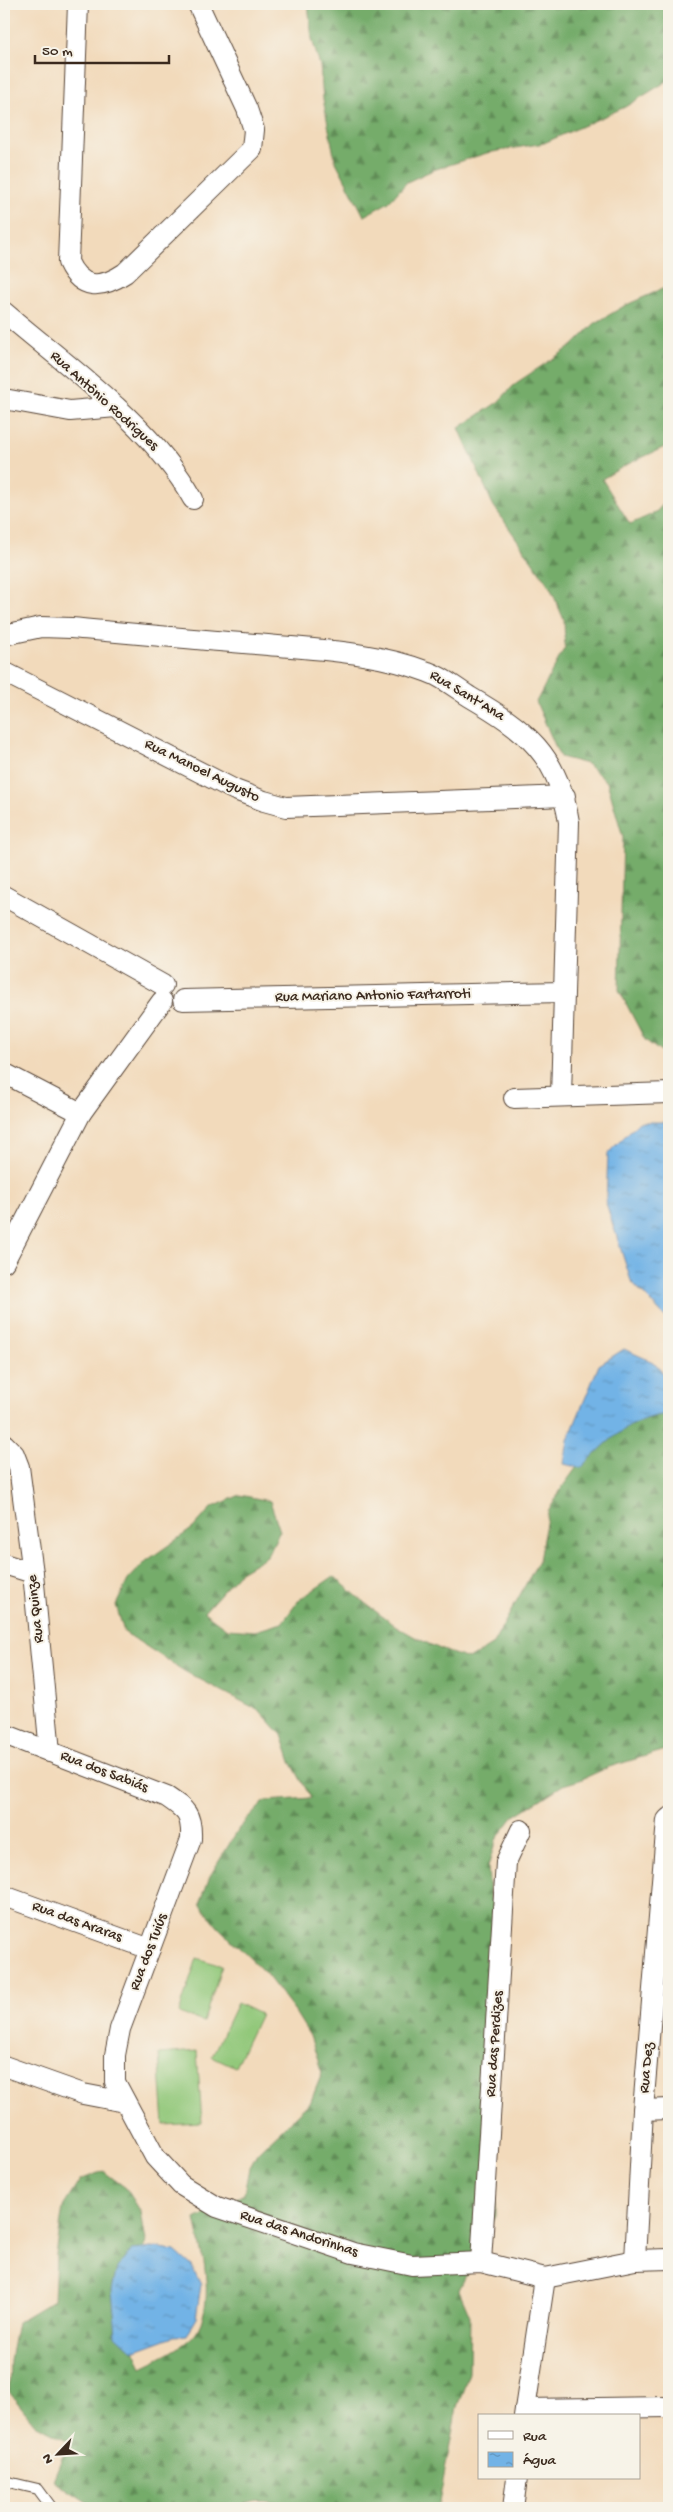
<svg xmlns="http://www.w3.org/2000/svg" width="673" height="2512" viewBox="0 0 673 2512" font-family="'Gochi Hand',sans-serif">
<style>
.grass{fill:#92c87a;stroke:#66794c}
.forest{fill:url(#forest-firs);stroke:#586b44}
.water{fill:url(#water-ripples);stroke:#566e82}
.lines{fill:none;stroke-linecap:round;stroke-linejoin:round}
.service-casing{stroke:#564436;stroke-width:12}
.minor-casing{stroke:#564436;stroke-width:22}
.service{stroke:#fff;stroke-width:10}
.minor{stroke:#fff;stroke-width:20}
.labels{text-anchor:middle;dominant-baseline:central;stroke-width:4;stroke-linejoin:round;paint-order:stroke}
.street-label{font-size:15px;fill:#3b2a1e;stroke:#f7f3e8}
</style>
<defs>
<pattern id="forest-firs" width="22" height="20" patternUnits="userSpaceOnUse" patternTransform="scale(1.25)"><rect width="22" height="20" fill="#75ac6a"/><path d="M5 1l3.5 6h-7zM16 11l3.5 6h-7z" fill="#618c57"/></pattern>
<pattern id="water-ripples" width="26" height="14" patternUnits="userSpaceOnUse" patternTransform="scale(1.25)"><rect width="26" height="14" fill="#72b3e6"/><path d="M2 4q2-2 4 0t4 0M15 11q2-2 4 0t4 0" fill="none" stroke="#5f92ba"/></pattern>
</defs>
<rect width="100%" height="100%" fill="#f7f3e8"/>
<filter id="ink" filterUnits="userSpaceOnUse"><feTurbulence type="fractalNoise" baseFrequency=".02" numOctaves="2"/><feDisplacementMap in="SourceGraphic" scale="10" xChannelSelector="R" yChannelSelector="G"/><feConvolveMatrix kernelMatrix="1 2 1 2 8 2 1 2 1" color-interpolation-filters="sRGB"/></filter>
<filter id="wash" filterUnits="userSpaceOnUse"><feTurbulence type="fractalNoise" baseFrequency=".0096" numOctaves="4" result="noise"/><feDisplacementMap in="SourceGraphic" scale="20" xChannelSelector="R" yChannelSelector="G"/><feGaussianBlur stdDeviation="1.12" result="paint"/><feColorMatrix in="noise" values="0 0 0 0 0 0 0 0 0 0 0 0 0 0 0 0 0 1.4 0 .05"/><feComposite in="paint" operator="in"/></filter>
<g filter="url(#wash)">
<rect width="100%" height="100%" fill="#f2dabb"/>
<g class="grass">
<path d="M 197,1958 L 222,1966 L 203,2022 L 179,2013 Z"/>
<path d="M 237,2003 L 260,2014 L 235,2067 L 212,2056 Z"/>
<path d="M 197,2051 L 202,2123 L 164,2125 L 159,2054 Z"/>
</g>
<g class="forest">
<path d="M 308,4 L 669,4 L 669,80 L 625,107 L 544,143 L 487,153 L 433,170 L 407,182 L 389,202 L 364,216 L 335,160 L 323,99 L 320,66 L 312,39 Z"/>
<path d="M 669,286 L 669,445 L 626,465 L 602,479 L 630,524 L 655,513 L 669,498 L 669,1058 L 645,1040 L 619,990 L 623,837 L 607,782 L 587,764 L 560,757 L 536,702 L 565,647 L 564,620 L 550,587 L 493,505 L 459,428 L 498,402 L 516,383 L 572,346 L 594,324 L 624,306 Z"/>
<path d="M 669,1391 L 669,1749 L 609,1767 L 580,1780 L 563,1785 L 513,1817 L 496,1840 L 488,1867 L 490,1897 L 493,1903 L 495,2216 L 459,2290 L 470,2316 L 469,2374 L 457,2407 L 438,2508 L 295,2508 C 277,2501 254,2495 237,2508 L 96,2508 L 53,2480 L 69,2441 L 35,2424 L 9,2392 L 10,2360 L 17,2322 L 54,2300 L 56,2255 L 63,2207 L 80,2180 L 103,2171 L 126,2188 L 141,2212 L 146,2241 L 128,2311 L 130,2341 L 142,2367 C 158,2359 190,2345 198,2329 C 215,2296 202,2253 195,2219 L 244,2194 L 249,2168 L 257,2153 L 311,2101 L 322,2073 L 310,2036 L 295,2012 L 266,1974 L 218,1927 L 200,1904 L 210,1876 L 239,1828 L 265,1801 L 311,1798 L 291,1762 L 282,1735 L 260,1711 L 184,1671 L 124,1632 L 116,1605 L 128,1580 L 146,1561 L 193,1528 L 211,1508 L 240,1495 L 270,1501 L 280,1531 L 267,1556 L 240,1572 L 204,1612 L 227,1629 L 255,1631 L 282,1623 L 299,1600 L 334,1576 C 378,1616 412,1642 469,1659 L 493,1644 L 539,1560 L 548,1512 L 563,1486 L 609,1423 Z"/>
</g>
<g class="water">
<path d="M 639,1122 L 669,1122 L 669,1321 L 631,1281 L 606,1203 L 608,1153 Z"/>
<path d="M 624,1349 L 653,1362 L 669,1380 L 669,1414 C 628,1418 609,1441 581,1468 L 564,1464 L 568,1440 L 599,1365 Z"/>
<path d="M 152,2248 L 175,2251 L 192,2266 L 201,2285 L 196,2318 L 186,2335 L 174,2336 L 133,2351 L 116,2335 L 112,2290 L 117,2268 L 132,2250 Z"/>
</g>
</g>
<g filter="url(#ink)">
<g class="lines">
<g class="service-casing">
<path id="service" d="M 4,2481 L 38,2489 L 52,2508"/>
</g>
<g class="minor-casing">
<g id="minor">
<path d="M 78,4 L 68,262 C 81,290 101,289 125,273 L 252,149 L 254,130 L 247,109 L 198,4"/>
<path d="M 4,312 C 67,366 153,426 193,499"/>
<path d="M 4,399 L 70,411 L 116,407"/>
<path d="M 4,635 L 41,627 L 71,628 C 137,634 202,640 268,645 C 322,650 377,652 428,672 C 443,677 457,689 470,697 C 526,730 558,754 569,822 L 561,1096"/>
<path d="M 4,672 L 235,790 L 264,801 L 286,807 L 565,796"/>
<path d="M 4,896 L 163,985"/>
<path d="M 183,1000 L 563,992"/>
<path d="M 4,1073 L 81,1113"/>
<path d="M 514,1098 L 669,1093"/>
<path d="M 4,1262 L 81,1113 L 162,1001"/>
<path d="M 4,1444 L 14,1454 L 19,1467 L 33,1573 L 50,1752"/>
<path d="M 4,1564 L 33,1573"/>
<path d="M 4,1734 L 167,1797 C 186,1810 192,1814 191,1839 L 120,2029 L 115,2055 L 115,2082 L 155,2157 L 181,2185 L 217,2207 L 353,2253 L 412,2265 L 481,2262 L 545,2278 L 635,2260 L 669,2259"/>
<path d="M 4,1896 L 150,1949"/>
<path d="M 4,2066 L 83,2094 L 125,2102"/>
<path d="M 643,2110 L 669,2109"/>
<path d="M 635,2260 L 643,2110 L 667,1820 L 669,1818"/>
<path d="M 481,2262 L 506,1862 L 521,1830"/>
<path d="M 525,2409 L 669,2407"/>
<path d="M 524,2416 L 545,2278"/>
<path d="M 513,2508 L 517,2478"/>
</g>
</g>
<use href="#service" class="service"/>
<use href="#minor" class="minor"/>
</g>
</g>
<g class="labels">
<g class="street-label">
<text transform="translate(104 401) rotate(42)">Rua Antônio Rodrigues</text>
<text transform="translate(467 696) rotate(31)">Rua Sant’Ana</text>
<text transform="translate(202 771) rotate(26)">Rua Manoel Augusto</text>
<text transform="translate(373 996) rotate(-1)">Rua Mariano Antonio Fartarroti</text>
<text transform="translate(36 1609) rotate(-96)">Rua Quinze</text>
<text transform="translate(104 1772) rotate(21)">Rua dos Sabiás</text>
<text transform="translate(77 1922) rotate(20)">Rua das Araras</text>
<text transform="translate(149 1952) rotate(-69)">Rua dos Tuiús</text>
<text transform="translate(495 2044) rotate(-86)">Rua das Perdizes</text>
<text transform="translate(647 2068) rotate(-85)">Rua Dez</text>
<text transform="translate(299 2234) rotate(18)">Rua das Andorinhas</text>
</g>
</g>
<rect width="673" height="2512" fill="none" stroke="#f7f3e8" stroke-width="20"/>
<rect x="478" y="2414" width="162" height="65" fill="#f7f3e8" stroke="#aca397"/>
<rect x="488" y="2431" width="25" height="8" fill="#ffffff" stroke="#aca397"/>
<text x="523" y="2440" font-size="15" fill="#3b2a1e">Rua</text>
<rect x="488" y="2452" width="25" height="15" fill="url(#water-ripples)" stroke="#aca397"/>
<text x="523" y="2464" font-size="15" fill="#3b2a1e">Água</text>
<g transform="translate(58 2454) rotate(245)" stroke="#f7f3e8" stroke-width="4" paint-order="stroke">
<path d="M0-4L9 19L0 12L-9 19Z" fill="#3b2a1e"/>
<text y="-8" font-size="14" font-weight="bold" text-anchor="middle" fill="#3b2a1e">N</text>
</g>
<path d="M35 55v8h134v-8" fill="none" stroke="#3b2a1e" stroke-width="2.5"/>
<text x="42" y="55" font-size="15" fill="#3b2a1e" stroke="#f7f3e8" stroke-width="4" paint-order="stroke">50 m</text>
</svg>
